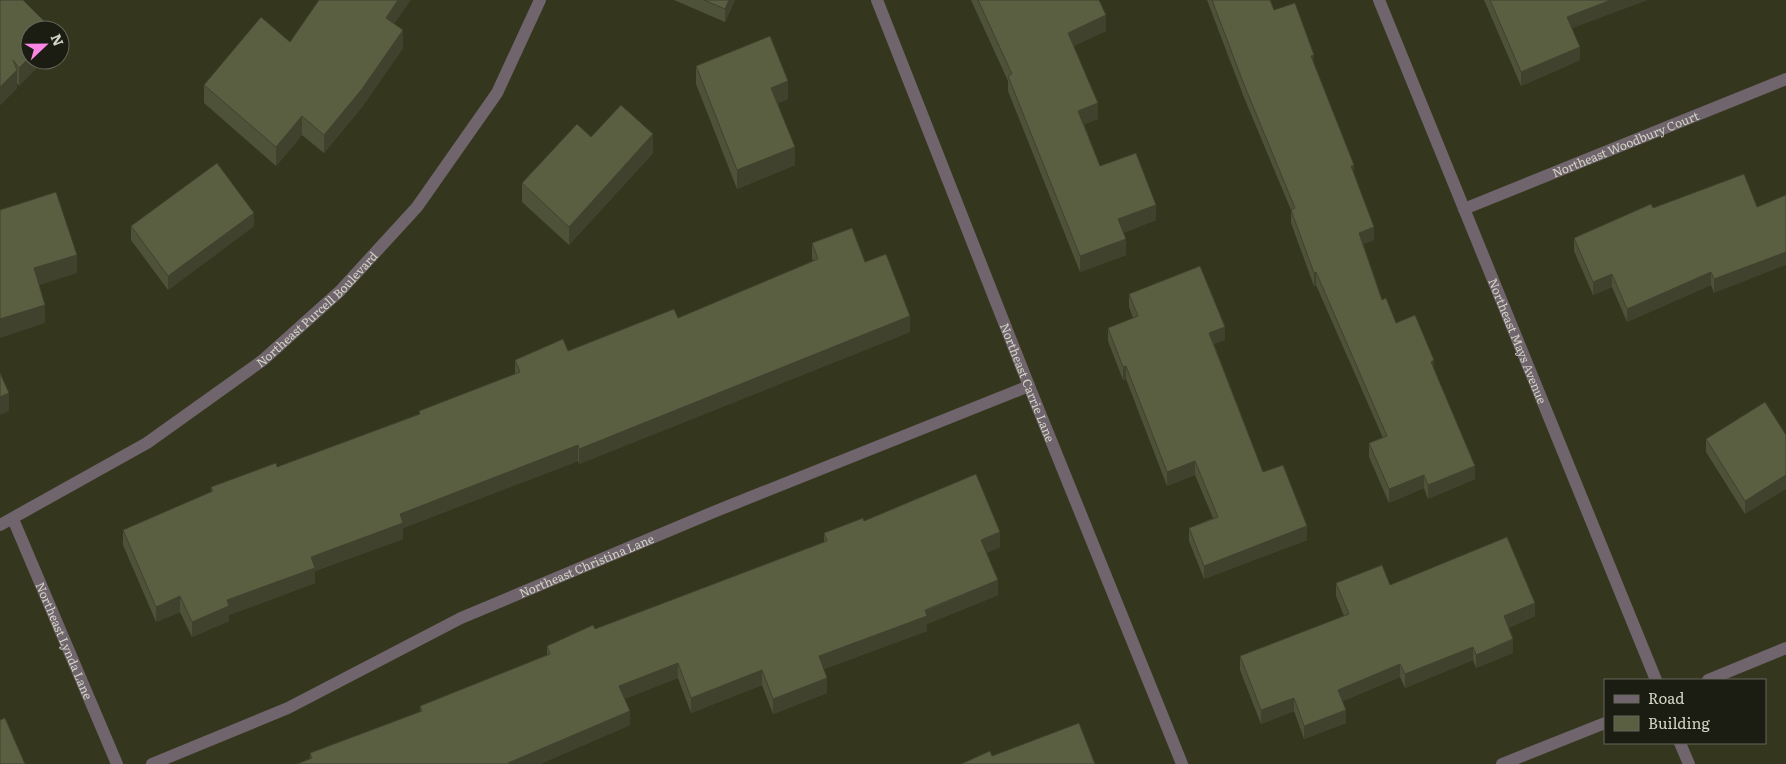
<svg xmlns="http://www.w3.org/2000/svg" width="1786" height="764" viewBox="0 0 1786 764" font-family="Literata,serif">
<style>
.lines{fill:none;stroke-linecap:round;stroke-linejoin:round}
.minor{stroke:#70646d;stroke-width:12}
.tertiary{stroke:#70646d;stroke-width:12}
.wall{fill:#4e5239}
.shaded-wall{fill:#40422e}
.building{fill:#5b5f42;stroke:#40422e}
.labels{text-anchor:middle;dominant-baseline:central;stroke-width:4.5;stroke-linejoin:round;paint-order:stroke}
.street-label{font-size:12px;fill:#d2d5c5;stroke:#1c1d12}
</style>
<rect width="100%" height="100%" fill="#34371d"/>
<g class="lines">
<g class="minor">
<path id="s1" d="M 877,0 L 1029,386 L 1182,764"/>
<path id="s2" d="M 1379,0 L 1656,680"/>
<path id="s3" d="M 1464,209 L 1786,79"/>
<path id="s4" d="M 13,519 L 117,764"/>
<path d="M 1708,680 L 1786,648"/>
<path d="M 1680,743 L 1689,764"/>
<path id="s5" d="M 152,764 L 288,708 L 461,618 L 716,511 L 1029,386"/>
<path d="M 1502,764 L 1605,723"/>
</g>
<path class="tertiary" id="s6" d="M 0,525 L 147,443 L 263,360 L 340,291 L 417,207 L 497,93 L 540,0"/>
</g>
<g class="wall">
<path d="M 23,0 L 19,86 L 17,83 L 17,88 L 0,105 Z"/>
<path d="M 674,0 L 735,0 L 725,22 Z"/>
<path d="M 971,0 L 1099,0 L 1106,31 L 1073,46 L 1098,119 L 1084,124 L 1100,166 L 1156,220 L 1123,233 L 1126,255 L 1080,272 L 1008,91 L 1008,81 Z"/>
<path d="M 1207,0 L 1270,0 L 1274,10 L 1314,65 L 1354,174 L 1374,240 L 1363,244 L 1382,300 L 1396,323 L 1434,370 L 1475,479 L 1428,499 L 1424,488 L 1389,503 L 1369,457 L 1369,443 L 1383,438 L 1316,285 L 1314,286 L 1291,223 L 1291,210 L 1243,95 Z"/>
<path d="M 1484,0 L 1647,0 L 1572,28 L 1580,60 L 1521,86 Z"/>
<path d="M 394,24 L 403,48 L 362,107 L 324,153 L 302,135 L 276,166 L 204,103 L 204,85 L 290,42 Z"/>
<path d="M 696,66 L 788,99 L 778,103 L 795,165 L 737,189 L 696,84 Z"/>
<path d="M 591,137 L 653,153 L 569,245 L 522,202 L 522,183 Z"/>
<path d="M 1757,207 L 1714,293 L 1711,285 L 1627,322 L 1612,287 L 1593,295 L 1574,251 L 1574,238 L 1653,208 Z"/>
<path d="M 131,226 L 254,226 L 168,290 L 131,240 Z"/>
<path d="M 812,243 L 865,262 L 910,332 L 579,464 L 578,461 L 403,528 L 403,539 L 315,571 L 315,583 L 229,615 L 229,621 L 192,637 L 180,612 L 156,622 L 123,545 L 123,530 L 211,492 L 211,487 L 277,467 L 419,414 L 419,411 L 515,374 L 515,360 L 568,351 L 678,318 L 813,261 L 812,258 Z"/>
<path d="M 1129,294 L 1225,340 L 1214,344 L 1263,472 L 1307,540 L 1204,579 L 1189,541 L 1189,528 L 1213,518 L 1195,475 L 1167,486 L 1126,379 L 1123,380 L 1108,341 L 1108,328 L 1133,318 L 1129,307 Z"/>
<path d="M 1786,435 L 1745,514 L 1706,452 L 1706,439 Z"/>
<path d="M 864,521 L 1000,547 L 986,553 L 998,595 L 927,624 L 927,631 L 824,669 L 827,693 L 773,714 L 762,685 L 691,713 L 678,678 L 624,699 L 630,725 L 540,764 L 297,764 L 310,759 L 310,753 L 420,712 L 420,706 L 547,655 L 547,646 L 595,629 L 824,542 L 824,533 Z"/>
<path d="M 1336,583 L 1390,585 L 1535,616 L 1508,628 L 1513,653 L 1476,668 L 1473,660 L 1405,688 L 1400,677 L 1343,701 L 1346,723 L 1304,739 L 1294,711 L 1261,724 L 1240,670 L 1240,656 L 1344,616 L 1336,596 Z"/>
</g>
<g class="shaded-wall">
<path d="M 398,0 L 411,0 L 386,36 L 386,18 Z"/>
<path d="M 729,0 L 735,0 L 725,22 L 725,9 Z"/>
<path d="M 1611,0 L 1647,0 L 1567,30 L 1567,17 Z"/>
<path d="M 1106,15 L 1106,31 L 1068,49 L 1068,33 Z"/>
<path d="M 403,30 L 403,48 L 362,107 L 324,153 L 324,135 Z"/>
<path d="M 1580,47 L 1580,60 L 1521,86 L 1521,72 Z"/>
<path d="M 1314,55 L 1314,68 L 1311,56 Z"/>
<path d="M 30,57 L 30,60 L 45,60 L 19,86 L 19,68 Z"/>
<path d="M 17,70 L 17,88 L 0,105 L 0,87 Z"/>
<path d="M 788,81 L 788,99 L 771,106 L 771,88 Z"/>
<path d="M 1098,103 L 1098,119 L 1078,127 L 1078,111 Z"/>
<path d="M 302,116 L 302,135 L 276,166 L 276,147 Z"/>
<path d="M 653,134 L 653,153 L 569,245 L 569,227 Z"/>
<path d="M 795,147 L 795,165 L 737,189 L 737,170 Z"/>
<path d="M 1354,165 L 1354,178 L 1351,166 Z"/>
<path d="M 1156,205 L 1156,220 L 1118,235 L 1118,219 Z"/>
<path d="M 254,213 L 254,226 L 168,290 L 168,276 Z"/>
<path d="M 1374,227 L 1374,240 L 1359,246 L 1359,233 Z"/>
<path d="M 1126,239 L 1126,255 L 1080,272 L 1080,256 Z"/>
<path d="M 1786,252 L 1786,265 L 1714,293 L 1714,279 Z"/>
<path d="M 77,255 L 77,273 L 34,287 L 34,268 Z"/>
<path d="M 1316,272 L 1316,285 L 1314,286 L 1314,273 Z"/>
<path d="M 1711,272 L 1711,285 L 1627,322 L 1627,309 Z"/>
<path d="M 1612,274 L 1612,287 L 1593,295 L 1593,282 Z"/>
<path d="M 45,305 L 45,323 L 0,338 L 0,319 Z"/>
<path d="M 910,316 L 910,332 L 579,464 L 579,449 Z"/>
<path d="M 1225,327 L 1225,340 L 1209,346 L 1209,333 Z"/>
<path d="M 1434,360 L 1434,374 L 1431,362 Z"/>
<path d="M 1126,366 L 1126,379 L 1123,380 L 1123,367 Z"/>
<path d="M 9,393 L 9,411 L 0,415 L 0,397 Z"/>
<path d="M 578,445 L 578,461 L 403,528 L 403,539 L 315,571 L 315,583 L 229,615 L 229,621 L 192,637 L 192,622 L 227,600 L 311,557 L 400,514 Z"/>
<path d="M 1195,461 L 1195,475 L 1167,486 L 1167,472 Z"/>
<path d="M 1475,466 L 1475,479 L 1428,499 L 1428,485 Z"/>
<path d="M 1424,475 L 1424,488 L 1389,503 L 1389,489 Z"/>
<path d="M 1786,475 L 1786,489 L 1745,514 L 1745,501 Z"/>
<path d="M 1307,526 L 1307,540 L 1204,579 L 1204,566 Z"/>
<path d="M 1000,532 L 1000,547 L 981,555 L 981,540 Z"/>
<path d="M 998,580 L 998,595 L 927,624 L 927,631 L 819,671 L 819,656 Z"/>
<path d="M 180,596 L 180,612 L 156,622 L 156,607 Z"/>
<path d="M 1535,603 L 1535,616 L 1504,630 L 1504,616 Z"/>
<path d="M 1513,639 L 1513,653 L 1476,668 L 1476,655 Z"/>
<path d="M 1473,647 L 1473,660 L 1405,688 L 1405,674 Z"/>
<path d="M 678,663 L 678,678 L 619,701 L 619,686 Z"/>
<path d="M 1400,664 L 1400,677 L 1338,703 L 1338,690 Z"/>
<path d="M 762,670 L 762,685 L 691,713 L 691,698 Z"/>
<path d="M 827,678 L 827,693 L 773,714 L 773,699 Z"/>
<path d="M 1294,698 L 1294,711 L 1261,724 L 1261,710 Z"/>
<path d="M 1346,710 L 1346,723 L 1304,739 L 1304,726 Z"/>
<path d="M 630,711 L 630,725 L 540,764 L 508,764 L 508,763 Z"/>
</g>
<g class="building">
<path d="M 0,0 L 23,0 L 53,30 L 30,30 L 30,57 L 19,68 L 13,60 L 17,70 L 0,87 Z"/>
<path d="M 319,0 L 398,0 L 386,18 L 403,30 L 362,89 L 324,135 L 302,116 L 276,147 L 204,85 L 261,17 L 290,42 Z"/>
<path d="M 704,0 L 729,0 L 725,9 Z"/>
<path d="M 978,0 L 1099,0 L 1106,15 L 1068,33 L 1098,103 L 1078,111 L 1100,166 L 1136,153 L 1156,205 L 1118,219 L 1126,239 L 1080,256 L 1008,76 L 1012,74 Z"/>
<path d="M 1212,0 L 1270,0 L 1274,10 L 1295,3 L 1314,55 L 1311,56 L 1354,165 L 1351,166 L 1374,227 L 1359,233 L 1382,300 L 1386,298 L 1396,323 L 1415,315 L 1434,360 L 1431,362 L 1475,466 L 1428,485 L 1424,475 L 1389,489 L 1369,443 L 1387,436 L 1316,272 L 1314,273 L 1291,210 L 1295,208 L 1243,82 Z"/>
<path d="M 1490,0 L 1611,0 L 1567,17 L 1580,47 L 1521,72 Z"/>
<path d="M 770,36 L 788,81 L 771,88 L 795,147 L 737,170 L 696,66 Z"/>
<path d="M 621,105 L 653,134 L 569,227 L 522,183 L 577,124 L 591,137 Z"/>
<path d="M 217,163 L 254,213 L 168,276 L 131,226 Z"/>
<path d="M 1744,174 L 1757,207 L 1786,195 L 1786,252 L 1714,279 L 1711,272 L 1627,309 L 1612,274 L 1593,282 L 1574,238 L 1651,204 L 1653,208 Z"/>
<path d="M 56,192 L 77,255 L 34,268 L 45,305 L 0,319 L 0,210 Z"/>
<path d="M 852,228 L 865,262 L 886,254 L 910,316 L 579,449 L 578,445 L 400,514 L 403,523 L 311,557 L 315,568 L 227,600 L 229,606 L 192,622 L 180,596 L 156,607 L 123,530 L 213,491 L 211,487 L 276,463 L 277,467 L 420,414 L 419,411 L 520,372 L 515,360 L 563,339 L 568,351 L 674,309 L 678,318 L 818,259 L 812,243 Z"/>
<path d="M 1200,266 L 1225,327 L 1209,333 L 1263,472 L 1283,465 L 1307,526 L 1204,566 L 1189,528 L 1218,517 L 1195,461 L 1167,472 L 1126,366 L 1123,367 L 1108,328 L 1138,316 L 1129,294 Z"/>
<path d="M 0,373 L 9,393 L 0,397 Z"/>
<path d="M 1765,402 L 1786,435 L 1786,475 L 1745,501 L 1706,439 Z"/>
<path d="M 976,474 L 1000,532 L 981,540 L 998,580 L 925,610 L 927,616 L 819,656 L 827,678 L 773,699 L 762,670 L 691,698 L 678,663 L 619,686 L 630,711 L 508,763 L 509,764 L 297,764 L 312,758 L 310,753 L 422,711 L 420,706 L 550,654 L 547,646 L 593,625 L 595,629 L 827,541 L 824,533 L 863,518 L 864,521 Z"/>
<path d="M 1507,537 L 1535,603 L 1504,616 L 1513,639 L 1476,655 L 1473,647 L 1405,674 L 1400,664 L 1338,690 L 1346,710 L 1304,726 L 1294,698 L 1261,710 L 1240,656 L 1349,614 L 1336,583 L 1382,565 L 1390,585 Z"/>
<path d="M 5,718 L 25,764 L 0,764 L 0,720 Z"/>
<path d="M 1079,723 L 1095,764 L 961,764 L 990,751 L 992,756 Z"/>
</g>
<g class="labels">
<g class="street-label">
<text stroke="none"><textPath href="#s3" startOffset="174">Northeast Woodbury Court</textPath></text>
<text stroke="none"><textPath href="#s6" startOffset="385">Northeast Purcell Boulevard</textPath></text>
<text stroke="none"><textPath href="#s2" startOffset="368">Northeast Mays Avenue</textPath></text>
<text stroke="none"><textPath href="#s1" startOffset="411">Northeast Carrie Lane</textPath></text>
<text stroke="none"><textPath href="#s5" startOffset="478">Northeast Christina Lane</textPath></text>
<text stroke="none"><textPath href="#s4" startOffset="132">Northeast Lynda Lane</textPath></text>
</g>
</g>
<rect x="1604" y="679" width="162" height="65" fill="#1c1d12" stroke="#65675a"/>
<rect x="1614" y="695" width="25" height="8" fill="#70646d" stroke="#65675a"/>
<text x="1648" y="704" font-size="15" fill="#d2d5c5">Road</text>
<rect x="1614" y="716" width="25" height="15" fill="#5b5f42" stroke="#65675a"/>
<text x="1648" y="729" font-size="15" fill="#d2d5c5">Building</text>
<g transform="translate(45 45) rotate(68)"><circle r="24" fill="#1c1d12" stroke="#65675a"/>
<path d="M0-4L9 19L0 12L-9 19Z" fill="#fc86e4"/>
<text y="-8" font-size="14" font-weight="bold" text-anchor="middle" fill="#d2d5c5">N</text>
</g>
</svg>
